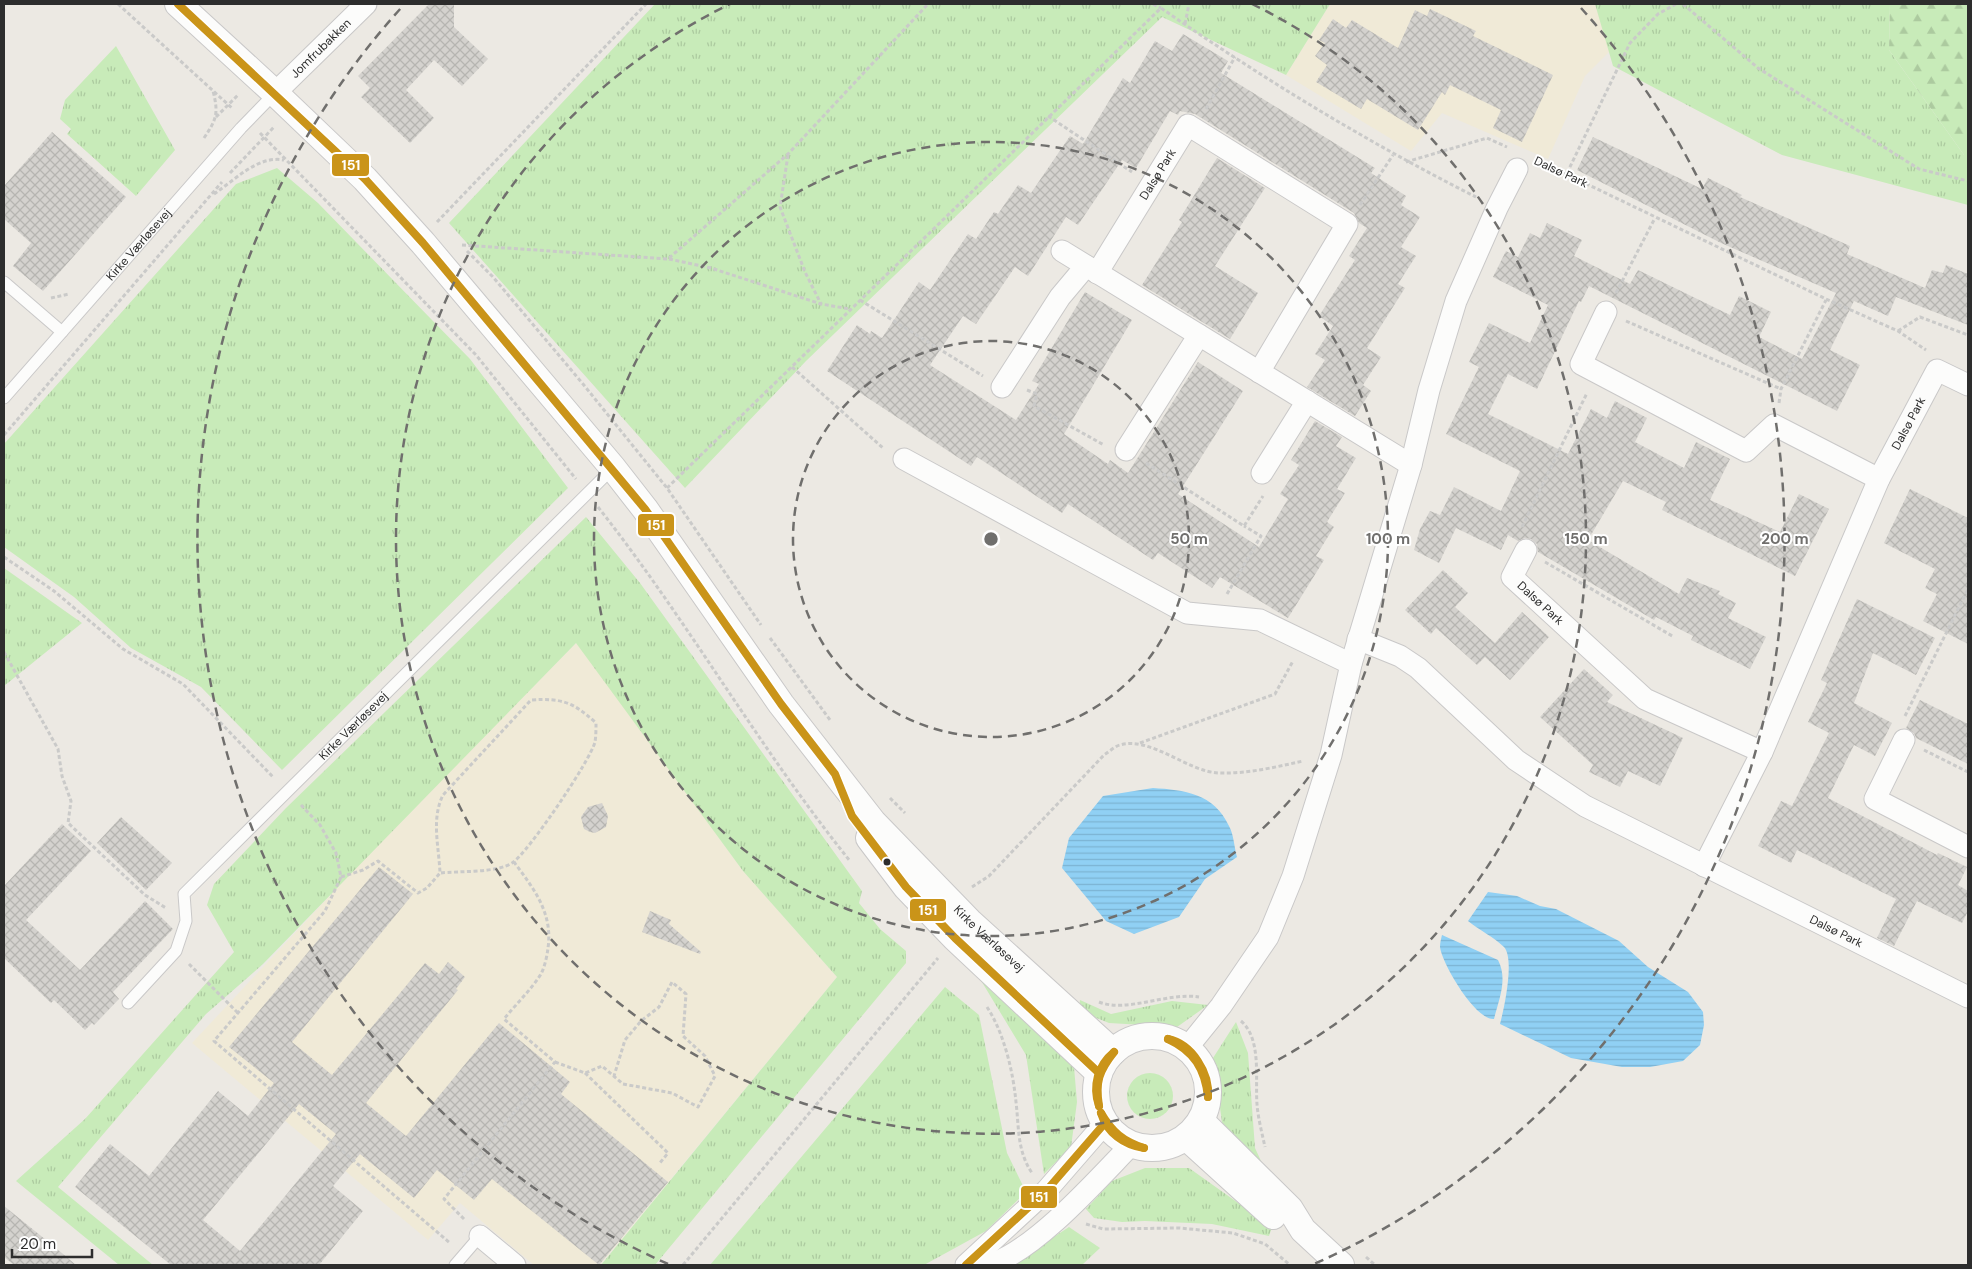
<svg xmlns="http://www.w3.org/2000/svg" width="1972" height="1269" viewBox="0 0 1972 1269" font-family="'DM Sans',sans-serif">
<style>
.education{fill:#f0ead7}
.grass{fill:url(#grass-tufts)}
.forest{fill:url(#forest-firs)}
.water{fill:url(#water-rules)}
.building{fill:url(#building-cross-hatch);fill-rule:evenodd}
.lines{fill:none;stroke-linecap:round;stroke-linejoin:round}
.service-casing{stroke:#c9c8c8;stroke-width:13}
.minor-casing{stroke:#c9c8c8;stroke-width:23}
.tertiary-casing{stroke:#c9c8c8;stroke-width:28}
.path{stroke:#cacac9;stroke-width:3;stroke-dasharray:4 2.5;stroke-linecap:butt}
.service{stroke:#fcfcfb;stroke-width:11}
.minor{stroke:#fcfcfb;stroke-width:21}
.tertiary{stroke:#fcfcfb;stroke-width:26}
.bus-1-casing{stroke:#fff;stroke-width:11}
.bus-1{stroke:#ca9419;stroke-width:8}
.ring{fill:none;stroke:#706f6d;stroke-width:2.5;stroke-dasharray:9 6}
.bus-dot{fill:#2d2d2d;stroke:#fff;stroke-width:2}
.labels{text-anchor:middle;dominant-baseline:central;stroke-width:4;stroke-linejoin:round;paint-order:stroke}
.street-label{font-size:12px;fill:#2d2d2d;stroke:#fff}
.centre{fill:#706f6d;stroke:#fff;stroke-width:2.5}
.ring-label{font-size:15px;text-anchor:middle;font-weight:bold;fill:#706f6d;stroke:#fff;stroke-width:4;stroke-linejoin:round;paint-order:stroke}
.line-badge{stroke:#fff;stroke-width:2}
.badge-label{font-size:14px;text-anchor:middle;font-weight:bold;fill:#fff}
</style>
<defs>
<pattern id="grass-tufts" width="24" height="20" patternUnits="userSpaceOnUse" patternTransform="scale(1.25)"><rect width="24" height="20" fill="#c8ebb9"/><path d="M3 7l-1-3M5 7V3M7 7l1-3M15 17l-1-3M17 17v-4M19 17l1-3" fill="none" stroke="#acca9f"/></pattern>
<pattern id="forest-firs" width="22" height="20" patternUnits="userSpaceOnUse" patternTransform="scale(1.25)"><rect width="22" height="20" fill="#c8ebb9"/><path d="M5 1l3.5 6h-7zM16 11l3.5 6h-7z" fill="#acca9f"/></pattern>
<pattern id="water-rules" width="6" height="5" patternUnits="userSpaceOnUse" patternTransform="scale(1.25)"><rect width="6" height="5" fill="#90d0f4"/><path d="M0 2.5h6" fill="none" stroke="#7cb3d2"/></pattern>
<pattern id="building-cross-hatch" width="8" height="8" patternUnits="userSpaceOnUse" patternTransform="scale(1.25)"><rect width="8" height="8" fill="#d4d2ce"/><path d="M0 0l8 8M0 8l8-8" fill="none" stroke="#b6b5b1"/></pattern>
</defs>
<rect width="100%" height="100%" fill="#ece9e3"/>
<g class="education">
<path d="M 1330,4 L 1595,4 L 1610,51 L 1585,76 L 1548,159 L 1442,113 L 1411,151 L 1286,75 Z"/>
<path d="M 577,642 L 743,871 L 837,977 L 600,1265 L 534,1265 L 460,1203 L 428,1240 L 192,1043 L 367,856 Z"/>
</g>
<g class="grass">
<path d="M 655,4 L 1330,4 L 1286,75 L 1162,17 L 806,361 L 685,488 L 449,223 Z"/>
<path d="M 1595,4 L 1890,4 L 1889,50 L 1964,155 L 1968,155 L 1968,205 L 1782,155 L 1613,66 Z"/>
<path d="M 116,46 L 175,150 L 136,196 L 67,134 L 71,129 L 60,119 L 65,100 Z"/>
<path d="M 277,168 L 318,203 L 470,359 L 568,488 L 282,770 L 201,687 L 131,648 L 74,597 L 4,547 L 4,444 L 236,184 Z"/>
<path d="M 586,517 L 640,583 L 862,891 L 859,903 L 880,929 L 906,951 L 906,963 L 655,1265 L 601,1265 L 837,977 L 743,871 L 576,643 L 263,964 L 206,1014 L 58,1187 L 153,1265 L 119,1265 L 16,1181 L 85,1119 L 234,952 L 207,905 L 214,884 L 286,808 Z"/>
<path d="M 4,568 L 82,623 L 4,686 Z"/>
<path d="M 968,959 L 1074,1067 L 1077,1102 L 1071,1147 L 1044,1174 L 1026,1055 Z"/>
<path d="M 945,987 L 979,1015 L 1007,1153 L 1026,1192 L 986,1231 L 924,1265 L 710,1265 Z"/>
<path d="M 1080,1000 L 1111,1014 L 1172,1001 L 1208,1005 L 1177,1027 L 1109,1023 L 1079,1011 Z"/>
<path d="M 1236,1022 L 1248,1053 L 1255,1148 L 1267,1174 L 1223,1129 L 1213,1058 Z"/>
<circle cx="1150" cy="1096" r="23"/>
<path d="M 1145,1168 L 1189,1168 L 1272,1227 L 1269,1236 L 1212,1224 L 1145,1221 L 1122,1222 L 1094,1218 L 1086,1209 L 1112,1181 Z"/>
<path d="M 1069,1227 L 1100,1248 L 1082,1265 L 1011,1265 Z"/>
</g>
<path class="forest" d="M 1890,4 L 1968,4 L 1968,155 L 1964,155 L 1889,50 Z"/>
<g class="water">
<path d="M 1153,788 C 1184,790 1214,793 1229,826 C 1234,835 1234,847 1237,857 L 1205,879 L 1179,917 L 1134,934 L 1106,921 L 1062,868 L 1069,838 L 1103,796 Z"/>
<path d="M 1488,892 L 1517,896 L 1540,906 L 1556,909 L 1619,941 L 1648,967 L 1688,992 L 1703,1012 L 1704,1025 L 1700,1045 L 1683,1061 L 1650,1067 L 1622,1067 L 1571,1058 L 1500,1024 C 1504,1009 1515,959 1504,947 C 1494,937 1479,930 1468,921 Z"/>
<path d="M 1442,935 L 1498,960 C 1508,979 1499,999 1494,1019 C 1476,1021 1442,964 1440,947 C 1440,943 1441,939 1442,935 Z"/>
</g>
<g class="building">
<path d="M 429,4 L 454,4 L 454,27 L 488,59 L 462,86 L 434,60 L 406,90 L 434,118 L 410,143 L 361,97 L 370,88 L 358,76 Z"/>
<path d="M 1430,9 L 1476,31 L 1473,36 L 1553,75 L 1522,142 L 1493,128 L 1501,110 L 1450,85 L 1445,95 L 1442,92 L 1418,130 L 1367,99 L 1361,109 L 1316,82 L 1327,65 L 1315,56 L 1325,43 L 1319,40 L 1333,19 L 1346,28 L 1352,20 L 1398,48 L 1415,10 L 1427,16 Z"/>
<path d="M 1183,34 L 1228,61 L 1221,73 L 1375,168 L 1371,173 L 1406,196 L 1401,205 L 1420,217 L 1401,247 L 1416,256 L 1398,284 L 1405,288 L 1367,348 L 1381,357 L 1363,385 L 1371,391 L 1355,416 L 1307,387 L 1325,360 L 1315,354 L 1333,326 L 1319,316 L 1355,260 L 1349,256 L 1367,228 L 1359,223 L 1354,213 L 1195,114 L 1180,111 L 1178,115 L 1170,111 L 1136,168 L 1122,160 L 1078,225 L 1066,217 L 1028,276 L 1015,267 L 976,324 L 963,316 L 930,365 L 1016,420 L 1039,384 L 1032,381 L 1085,292 L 1132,320 L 1064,434 L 1108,464 L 1110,460 L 1128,473 L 1198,362 L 1243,391 L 1178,494 L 1259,547 L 1288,499 L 1280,494 L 1299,465 L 1291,460 L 1315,421 L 1342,437 L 1336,446 L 1356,458 L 1337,489 L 1345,493 L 1327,522 L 1334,527 L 1316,556 L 1324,560 L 1288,618 L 1220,577 L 1212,588 L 1158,553 L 1153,560 L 1068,504 L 1062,513 L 977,457 L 971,466 L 827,371 L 857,325 L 870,334 L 871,331 L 882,338 L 919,282 L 930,290 L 968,234 L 976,239 L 994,212 L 998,214 L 1018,185 L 1031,193 L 1070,136 L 1083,144 L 1123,78 L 1130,83 L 1155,41 L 1172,51 Z"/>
<path d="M 52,132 L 126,197 L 43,291 L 13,266 L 31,243 L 4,219 L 4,186 Z"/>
<path d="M 1593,137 L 1702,189 L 1708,178 L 1742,195 L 1740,197 L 1850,246 L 1847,254 L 1925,288 L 1932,270 L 1943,273 L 1946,265 L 1968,274 L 1968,325 L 1896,297 L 1888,316 L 1854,301 L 1830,350 L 1860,365 L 1837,411 L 1589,286 L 1581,302 L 1579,301 L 1537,389 L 1508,374 L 1488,414 L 1568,454 L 1591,409 L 1607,418 L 1615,401 L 1647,418 L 1635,442 L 1684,468 L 1696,442 L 1730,459 L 1710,500 L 1780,532 L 1799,494 L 1829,509 L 1795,576 L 1662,510 L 1666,502 L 1623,481 L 1588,540 L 1679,594 L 1687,578 L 1720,591 L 1718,594 L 1736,603 L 1728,618 L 1766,637 L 1750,669 L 1691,640 L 1693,636 L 1656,617 L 1654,620 L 1538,552 L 1537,544 L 1531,539 L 1525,538 L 1518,541 L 1508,535 L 1501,550 L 1456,528 L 1439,563 L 1414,550 L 1420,529 L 1430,511 L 1440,515 L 1454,487 L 1501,511 L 1520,471 L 1446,434 L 1479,367 L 1469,362 L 1489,323 L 1530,343 L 1548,305 L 1493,277 L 1506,251 L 1518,257 L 1530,233 L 1540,238 L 1547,223 L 1582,240 L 1574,256 L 1630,284 L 1638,270 L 1730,315 L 1739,296 L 1771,312 L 1759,337 L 1802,359 L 1836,293 L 1721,243 L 1577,170 Z"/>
<path d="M 1217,158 L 1265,188 L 1215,266 L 1258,293 L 1230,339 L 1142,285 L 1182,222 L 1179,220 Z"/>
<path d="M 1910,489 L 1968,518 L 1968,644 L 1923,621 L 1937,594 L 1925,588 L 1935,569 L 1884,543 Z"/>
<path d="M 1443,570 L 1468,593 L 1455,607 L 1495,643 L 1522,612 L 1549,637 L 1510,680 L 1485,657 L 1477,665 L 1436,628 L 1431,634 L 1405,610 Z"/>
<path d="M 1857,599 L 1935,638 L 1916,675 L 1873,653 L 1854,703 L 1892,723 L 1875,756 L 1854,745 L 1828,798 L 1937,855 L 1938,853 L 1967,867 L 1958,885 L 1968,891 L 1968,911 L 1962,923 L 1917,901 L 1894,946 L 1877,938 L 1896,899 L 1797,850 L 1791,863 L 1758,846 L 1781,801 L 1792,806 L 1829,733 L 1808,722 L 1827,683 L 1821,680 Z"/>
<path d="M 1584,669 L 1613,695 L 1607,702 L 1683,738 L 1660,786 L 1628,771 L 1620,787 L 1589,772 L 1593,765 L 1540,717 Z"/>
<path d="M 1920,700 L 1968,724 L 1968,764 L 1916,738 L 1914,733 L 1906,728 Z"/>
<path d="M 602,803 L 608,816 L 606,827 L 595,833 L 590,832 L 584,829 L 581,817 L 588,807 Z"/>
<path d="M 121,817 L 172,863 L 146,890 L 97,843 Z"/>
<path d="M 62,824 L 91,851 L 26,920 L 80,970 L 145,901 L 173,929 L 113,992 L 119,999 L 94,1025 L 92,1023 L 85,1030 L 54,1000 L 51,1003 L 4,958 L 4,886 Z"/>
<path d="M 379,867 L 413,894 L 292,1042 L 332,1075 L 425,963 L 439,974 L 448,962 L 465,977 L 456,989 L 458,990 L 366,1103 L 406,1136 L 499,1023 L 570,1082 L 561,1094 L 668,1182 L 599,1265 L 492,1179 L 474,1200 L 437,1170 L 414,1198 L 360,1154 L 333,1186 L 363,1211 L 319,1265 L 171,1265 L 75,1187 L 110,1144 L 149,1176 L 218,1091 L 248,1116 L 274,1083 L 229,1047 ZM 299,1104 L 336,1134 L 240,1251 L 203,1220 Z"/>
<path d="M 650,911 L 671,920 L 669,924 L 701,952 L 700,954 L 642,932 Z"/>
<path d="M 4,1206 L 51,1244 L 76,1265 L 14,1265 L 4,1257 Z"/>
</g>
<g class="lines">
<g class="service-casing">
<g id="service">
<path d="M 4,282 L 62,332"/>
<path id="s1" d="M 4,398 L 241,128 L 275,93"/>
<path id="s2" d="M 128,1003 L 176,951 L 186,921 L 184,894 L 613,468"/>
<path d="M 455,1265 L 480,1236"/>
</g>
</g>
<g class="minor-casing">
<g id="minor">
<path id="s3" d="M 275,93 L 366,4"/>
<path d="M 1062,251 L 1411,465"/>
<path id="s4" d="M 1097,273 L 1188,125 L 1347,224 L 1259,372"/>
<path d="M 1606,312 L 1581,364 L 1746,451 L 1774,425 L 1879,479"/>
<path d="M 1002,387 L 1060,297 L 1086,266"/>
<path d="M 1126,450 L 1199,335"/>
<path d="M 904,459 L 1187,613 L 1260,620 L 1351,664"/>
<path d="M 1262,473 L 1307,401"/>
<path id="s5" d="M 1526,550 L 1512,577 L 1645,699 L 1762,752"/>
<path id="s6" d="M 1358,639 L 1400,656 L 1418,668 L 1516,760 L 1585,806 L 1968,997"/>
<path d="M 1904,740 L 1875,799 L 1968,847"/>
<path id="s7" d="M 1704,866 L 1762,752 L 1879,479 L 1937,370 L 1968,385"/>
<path d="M 1187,1048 L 1221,1006 L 1268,937 L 1293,876 L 1331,755 L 1351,664 L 1411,465 L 1429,390 L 1456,301 L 1497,208 L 1517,169"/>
<path d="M 480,1236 L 515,1265"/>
<path d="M 966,1265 L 1046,1191 L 1105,1123"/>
<path d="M 974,1265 C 980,1265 988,1265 994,1263 C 1039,1246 1097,1180 1131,1145"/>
</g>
</g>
<g class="tertiary-casing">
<g id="tertiary">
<path id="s8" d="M 178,4 L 275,93 L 365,179 L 423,243 L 613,468 L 645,509 L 781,704 L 873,822 L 969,921 L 1113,1052"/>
<path d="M 869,838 L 906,887 L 955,938 L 1099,1073"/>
<circle cx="1152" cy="1092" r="56"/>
<path d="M 1201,1121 L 1290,1209 L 1303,1230 L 1341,1265"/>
<path d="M 1186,1137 L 1273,1216"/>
</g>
</g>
<g class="path">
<path d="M 118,4 L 233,109"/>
<path d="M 1153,4 L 1161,8"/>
<path d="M 1683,4 L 1758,68 L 1919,169 L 1968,181"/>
<path d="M 1185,24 L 1189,4"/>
<path d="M 1206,109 L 1235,57"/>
<path d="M 1048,116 L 1132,172"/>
<path d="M 216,117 L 238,95"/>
<path d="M 260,133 L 476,355 L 576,479"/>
<path d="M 204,138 C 216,120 219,114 213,91"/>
<path d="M 788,155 L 780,207 L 805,272 L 821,304"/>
<path d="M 1539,161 L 1826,299 L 1898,331 L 1926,350"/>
<path d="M 1406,162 L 1487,138 L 1507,147"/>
<path d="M 230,173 L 274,127"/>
<path d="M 1567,173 L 1630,43 L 1658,14 L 1676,4"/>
<path d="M 214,194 C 235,180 258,155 284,160"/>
<path d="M 1360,205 L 1393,155"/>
<path d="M 437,222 L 646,4"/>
<path d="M 462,245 L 668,259 L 788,154 L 928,4"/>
<path d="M 467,251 L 493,277 L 583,384 L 667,488 L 761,625"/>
<path d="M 669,259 L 711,268 L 821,304 L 850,309"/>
<path d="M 1616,293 L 1655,218"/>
<path d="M 51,298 L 69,294"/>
<path d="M 860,300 L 983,376"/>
<path d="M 1626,321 L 1781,389"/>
<path d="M 1898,331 L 1920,317 L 1968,335"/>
<path d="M 792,367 L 883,448"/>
<path d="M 1027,390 L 1037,394 L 1034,406 L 1104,445"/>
<path d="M 1779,403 L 1781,389 L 1826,300"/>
<path d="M 4,435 L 222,182"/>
<path d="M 1146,463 L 1244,526 L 1263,496"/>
<path d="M 667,488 L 1161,8 C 1262,78 1367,142 1476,197"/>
<path d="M 598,507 C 688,621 759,748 850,861"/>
<path d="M 1522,527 L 1587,393"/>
<path d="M 4,557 L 54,591 L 123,649 L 183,684 L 274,778"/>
<path d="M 1545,562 L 1674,637"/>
<path d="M 1227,594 L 1261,536 L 1244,526"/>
<path d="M 770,638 L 830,720"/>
<path d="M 4,652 L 58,749 L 62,776 L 71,801 L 68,823 L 145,895 L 166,908"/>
<path d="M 1905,716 L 1968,589"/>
<path d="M 1140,743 L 1275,694 L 1293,661"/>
<path d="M 1924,750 L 1968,772"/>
<path d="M 890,798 L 905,813"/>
<path d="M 301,805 L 320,825 L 336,853 L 341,877 L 325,911 L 214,1041 L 450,1243"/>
<path d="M 341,877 L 363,870 L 378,861 L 418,893 L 427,888 L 440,873 C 439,847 431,819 443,795 L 531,700 C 562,698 573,702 596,723 C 596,729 596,736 595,742 C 590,761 528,853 512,863 C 497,873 459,871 440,873"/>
<path d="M 972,887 L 989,876 L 1104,755 C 1109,752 1115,746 1120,745 C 1151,736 1188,772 1219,773 C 1247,774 1276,767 1303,761"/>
<path d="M 189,964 L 238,1013"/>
<path d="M 1099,1002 C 1127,1013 1168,992 1199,997"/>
<path d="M 987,1007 C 1004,1033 1013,1071 1016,1102 C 1019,1127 1017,1151 1032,1173"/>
<path d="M 1241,1021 C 1262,1039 1255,1079 1257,1104 C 1258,1118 1262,1133 1265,1147"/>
<path d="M 555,1062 L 585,1073 L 602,1066 L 623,1084 L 672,1093 L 698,1107 L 715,1076 L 705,1056 L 683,1036 L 686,994 L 672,982 L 659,1007 L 641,1021 L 625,1040 L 614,1076"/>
<path d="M 585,1073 L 668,1153 L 659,1164"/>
<path d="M 464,1219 L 444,1199 L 555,1062 L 504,1019 C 516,1004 531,990 541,974 C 545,966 547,956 548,948 C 553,913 534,889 514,862"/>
<path d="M 1086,1224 L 1103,1229 L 1179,1228 L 1233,1233 L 1265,1244 L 1290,1265"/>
<path d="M 1366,1257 L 1375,1265"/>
<path d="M 683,1265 L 938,958"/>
</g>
<use href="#service" class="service"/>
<use href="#minor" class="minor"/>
<use href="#tertiary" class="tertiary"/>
<g class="bus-1-casing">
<g id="bus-1">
<path d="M 178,4 L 365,179 L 423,243 L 645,509 L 781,704 L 835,774 L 852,816 L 906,887 L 955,938 L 1099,1073"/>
<path d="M 1168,1039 C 1192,1044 1210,1073 1208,1097"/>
<path d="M 1168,1039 C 1194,1051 1205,1069 1208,1097"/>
<path d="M 1099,1106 C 1092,1086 1098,1065 1114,1052"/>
<path d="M 1099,1106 C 1095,1082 1099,1071 1114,1052"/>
<path d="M 1101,1113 C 1112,1132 1123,1141 1144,1148"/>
<path d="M 1101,1113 C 1107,1133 1124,1145 1144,1148"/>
<path d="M 966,1265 L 1046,1191 L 1105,1123"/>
</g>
</g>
<use href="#bus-1" class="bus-1"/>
</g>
<g class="ring">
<circle cx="991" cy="539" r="198"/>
<circle cx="991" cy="539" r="397"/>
<path d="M1252 4A595 595 0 1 1 730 4"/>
<path d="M668 1264A794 794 0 0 1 401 8M1581 8A794 794 0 0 1 1314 1264"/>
</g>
<circle class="bus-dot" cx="887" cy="862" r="4.5"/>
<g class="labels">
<g class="street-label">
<text stroke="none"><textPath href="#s3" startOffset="64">Jomfrubakken</textPath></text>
<text transform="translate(1561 172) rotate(25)">Dalsø Park</text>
<text stroke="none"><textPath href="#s4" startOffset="116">Dalsø Park</textPath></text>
<text stroke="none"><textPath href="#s1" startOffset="204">Kirke Værløsevej</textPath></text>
<text stroke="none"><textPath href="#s7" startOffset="488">Dalsø Park</textPath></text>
<text stroke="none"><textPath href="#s5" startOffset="69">Dalsø Park</textPath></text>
<text stroke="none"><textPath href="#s2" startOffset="368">Kirke Værløsevej</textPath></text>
<text stroke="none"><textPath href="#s6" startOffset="565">Dalsø Park</textPath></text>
<text stroke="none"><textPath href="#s8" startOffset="1241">Kirke Værløsevej</textPath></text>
</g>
</g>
<circle cx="991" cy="539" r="8" class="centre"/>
<g class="ring-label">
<text x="1189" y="544">50 m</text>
<text x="1388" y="544">100 m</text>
<text x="1586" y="544">150 m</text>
<text x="1785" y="544">200 m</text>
</g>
<g class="line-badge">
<rect x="331" y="153" width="39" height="24" rx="5" fill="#ca9419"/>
<rect x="637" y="513" width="38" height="24" rx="5" fill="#ca9419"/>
<rect x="909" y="898" width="38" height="24" rx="5" fill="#ca9419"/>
<rect x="1020" y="1185" width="38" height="24" rx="5" fill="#ca9419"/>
</g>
<g class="badge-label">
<text x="351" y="170">151</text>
<text x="656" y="530">151</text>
<text x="928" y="915">151</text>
<text x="1039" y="1202">151</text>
</g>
<rect width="1972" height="1269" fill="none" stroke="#2d2d2d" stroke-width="10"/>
<path d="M12 1249v8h80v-8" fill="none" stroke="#2d2d2d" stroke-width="2.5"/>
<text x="20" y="1249" font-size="15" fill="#2d2d2d" stroke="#ffffff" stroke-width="4" paint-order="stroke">20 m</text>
</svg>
